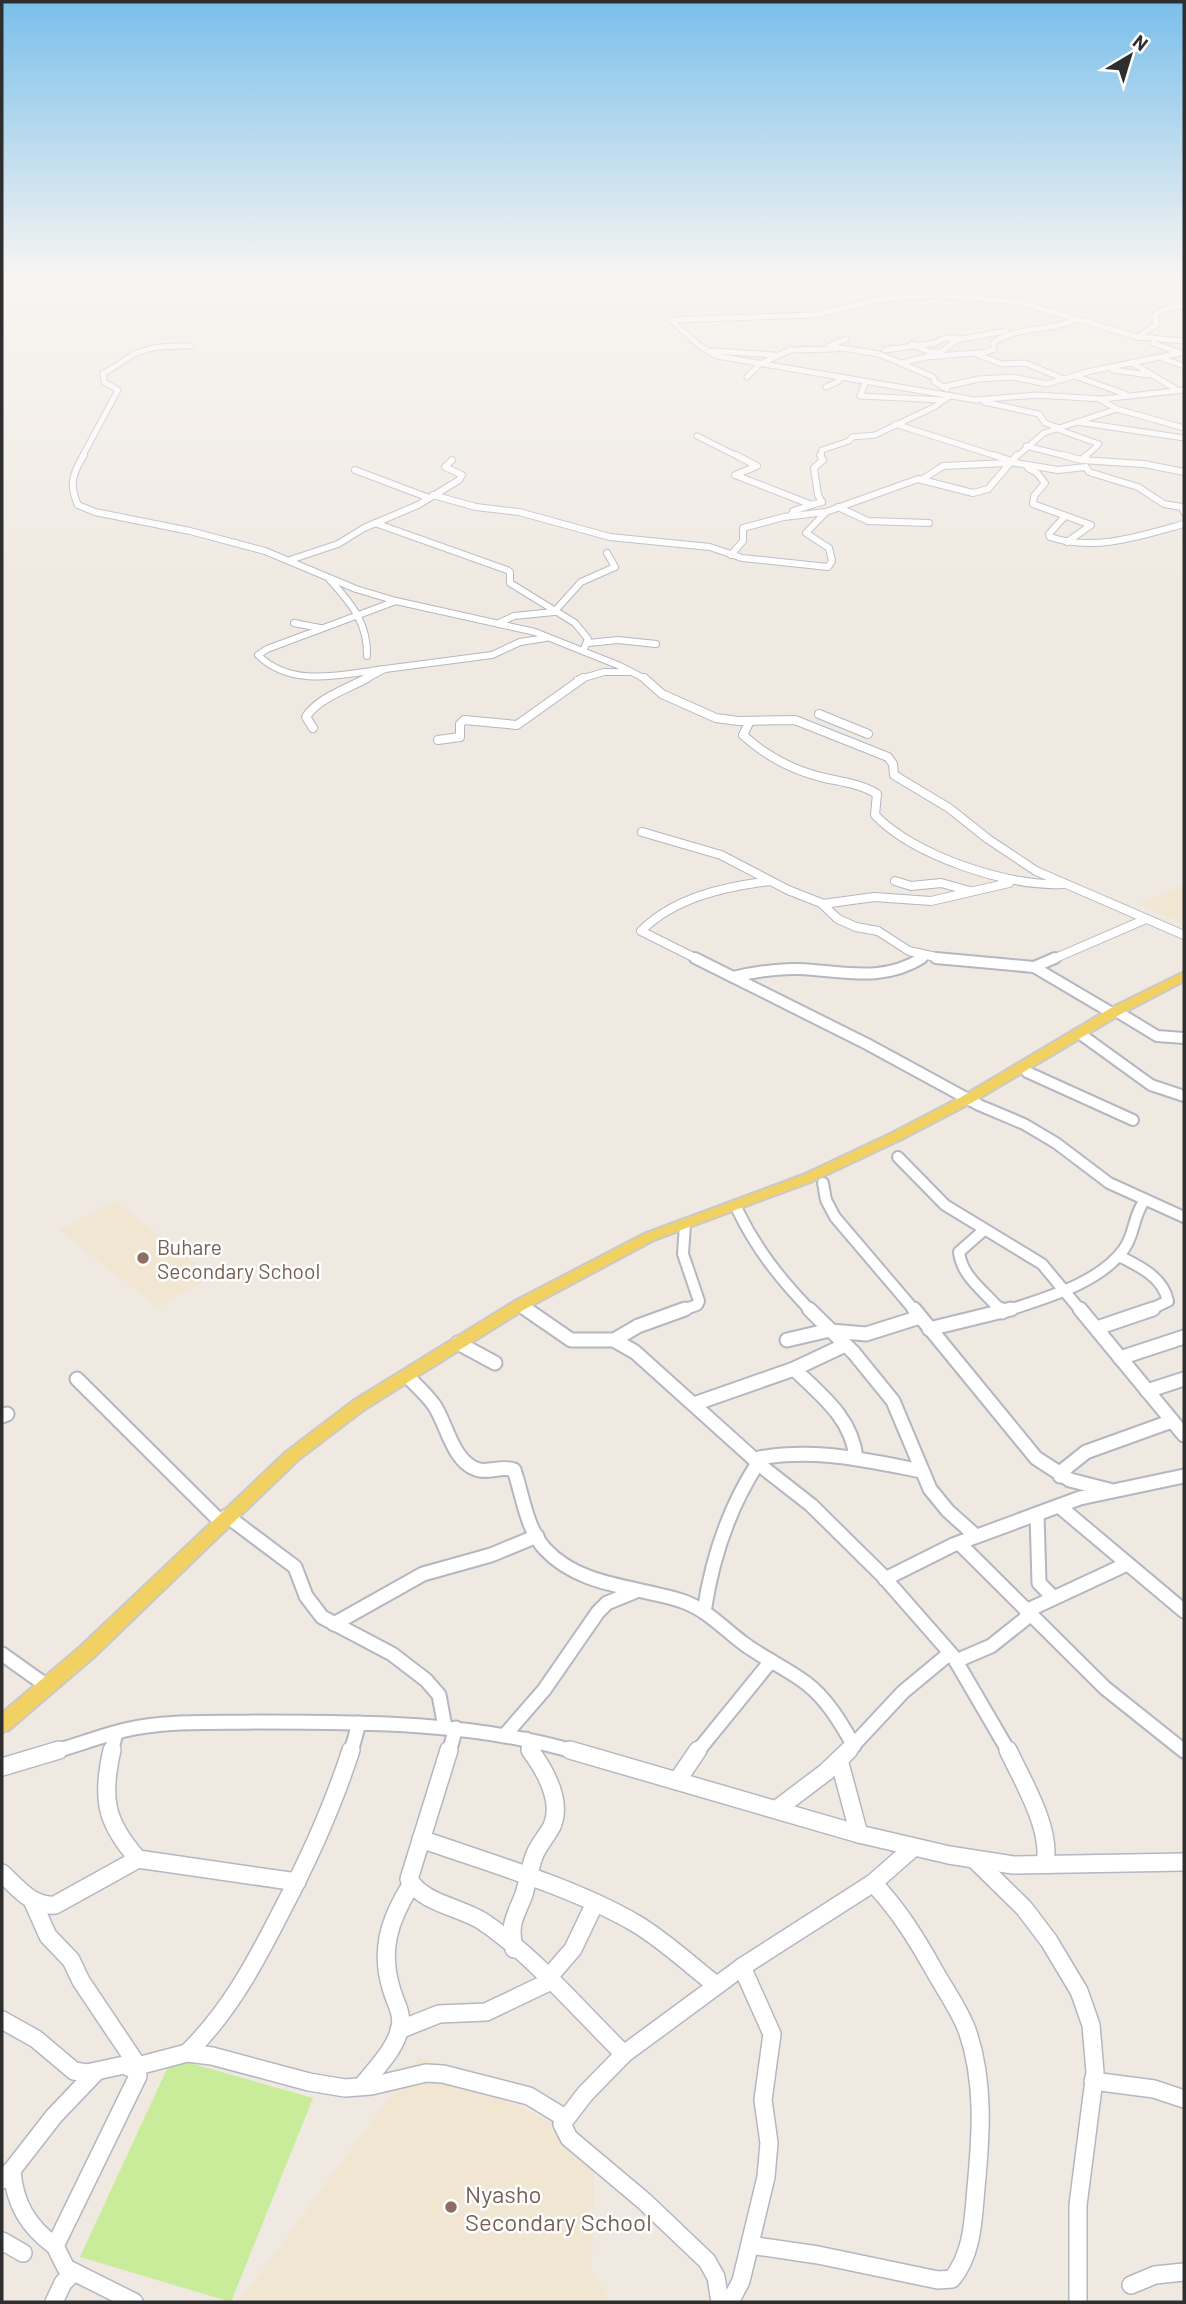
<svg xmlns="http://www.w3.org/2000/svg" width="1186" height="2304" viewBox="0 0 1186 2304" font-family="Barlow,sans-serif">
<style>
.education{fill:#f0e6d1}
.pitch{fill:#c9ec9a}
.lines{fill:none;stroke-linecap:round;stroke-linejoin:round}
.minor-far5-casing{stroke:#b4b7c1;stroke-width:7}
.minor-far4-casing{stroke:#b4b7c1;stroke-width:8}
.minor-far3-casing{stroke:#b4b7c1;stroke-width:10}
.minor-far2-casing{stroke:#b4b7c1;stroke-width:14}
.minor-far1-casing{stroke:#b4b7c1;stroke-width:17}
.minor-casing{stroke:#b4b7c1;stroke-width:20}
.major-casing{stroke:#c9c9c9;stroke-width:4}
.minor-far5{stroke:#fff;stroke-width:5}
.minor-far4{stroke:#fff;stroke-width:6}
.minor-far3{stroke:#fff;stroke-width:8}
.minor-far2{stroke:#fff;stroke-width:10}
.minor-far1{stroke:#fff;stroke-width:13}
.minor{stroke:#fff;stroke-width:17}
.major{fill:#f2d163;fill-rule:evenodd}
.education-dot{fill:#8d6e63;stroke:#fff;stroke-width:2.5}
.labels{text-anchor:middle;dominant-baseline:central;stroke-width:5;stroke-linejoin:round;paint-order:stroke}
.education-label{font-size:21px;fill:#785e54;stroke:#fff;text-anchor:start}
.near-education-label{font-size:24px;fill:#785e54;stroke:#fff;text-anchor:start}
</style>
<rect width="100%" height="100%" fill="#efe9e1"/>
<g class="education">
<path d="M 1184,884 L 1184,924 L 1139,904 Z"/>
<path d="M 114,1201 L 213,1276 L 158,1307 L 59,1230 Z"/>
<path d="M 419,2057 L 595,2144 L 592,2270 L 612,2302 L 239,2302 Z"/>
</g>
<path class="pitch" d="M 172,2058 L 313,2098 L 231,2302 L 80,2257 Z"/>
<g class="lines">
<g class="minor-far5-casing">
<g id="minor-far5">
<path d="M 1138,337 L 1157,324 L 1155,315 L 1164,309 L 1184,305"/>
<path d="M 846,339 L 829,346 L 879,354 L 933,377 L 935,382 L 947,389"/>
<path d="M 1184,341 L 1138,337 L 1019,302 L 938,295 L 888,298 L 814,315 L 671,320 L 700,346 L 717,356 L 975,400 L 1036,395 L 1102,399 L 1184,390"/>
<path d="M 912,344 L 929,352 L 941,352 L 956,340 L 1006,331"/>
<path d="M 885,350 L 935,343 L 945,338 L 959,338"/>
<path d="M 713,351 L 774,355"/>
<path d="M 978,355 L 1002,364 L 1025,363 L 1064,379"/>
<path d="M 1164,359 L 1184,366"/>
<path d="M 902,363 L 926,357 L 987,352 L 994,349 L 993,343 C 1016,326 1049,332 1075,320"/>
<path d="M 1134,364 L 1179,391"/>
<path d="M 758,365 L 790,350 L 836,349"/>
<path d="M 1113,370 L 1149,375"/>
<path d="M 1075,376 L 1125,394"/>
<path d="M 747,377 L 759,365"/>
<path d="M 865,383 L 860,396 L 943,400"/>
<path d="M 826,387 L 839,381 L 839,377"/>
<path d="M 943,387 L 979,379 L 1012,377 L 1047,384 L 1091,371 L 1180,353 L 1153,343"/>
<path d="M 984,402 L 1039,414 L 1045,423 L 1059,428"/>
<path d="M 1117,409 L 1184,428"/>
<path d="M 1077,422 L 1184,438"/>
<path d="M 895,424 L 999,457"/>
<path d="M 1057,429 L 1099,444 L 1085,457"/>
<path d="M 697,436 L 739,457"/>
<path d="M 1026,446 L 1070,457"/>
<path d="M 82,457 L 118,390 L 104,382 L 103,373 C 115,368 121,362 131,356 C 149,345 171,346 191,346"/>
<path d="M 821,457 L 822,450 L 849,441 L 852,437 L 875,435 L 934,407 L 950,396"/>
<path d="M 1016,457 L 1044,433 L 1117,409 L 1099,399"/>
</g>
</g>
<g class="minor-far4-casing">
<g id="minor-far4">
<path d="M 84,455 C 72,474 69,485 78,505 L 95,512 L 190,531 L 265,551 L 356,589 L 396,601 L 535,632 L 620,666 L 647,680"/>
<path d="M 736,455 L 757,466 L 735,475 L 812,505 L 793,511 L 791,516"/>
<path d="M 994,455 L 1011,461"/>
<path d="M 1063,455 L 1081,460 L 1144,464 L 1184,472"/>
<path d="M 1081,460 L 1087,455"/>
<path d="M 1010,462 L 1058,470 L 1086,467 L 1089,472 L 1138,487 L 1164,504 L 1182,507 L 1184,512"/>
<path d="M 1028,468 L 1037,473 L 1045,483 L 1034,496 L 1033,504 L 1091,525 L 1067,542"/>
<path d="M 355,470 L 429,498"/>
<path d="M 923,479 L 943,466 L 1007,463"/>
<path d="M 433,495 L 476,507 L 519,512 L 610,537 L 710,547 L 742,558 L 828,567 L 832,561 L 829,548 L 806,533 L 826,512 L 918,479 L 973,493 L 988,489 L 1017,455"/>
<path d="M 811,505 L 822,502 L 818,495 L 814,468 L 823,460 L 820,455"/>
<path d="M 838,507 L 868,521 L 929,523"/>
<path d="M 1065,516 L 1049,534 L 1050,537 C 1094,552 1141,536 1184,524"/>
<path d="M 375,523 L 507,570 L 510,572 L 510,583 L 575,623 L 588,639 L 583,651"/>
<path d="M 731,555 L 743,541 L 743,528 L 784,517 L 826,512"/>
<path d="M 290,560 L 338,544 L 364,528 L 418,505 L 459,480 L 462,475 L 445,467 L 452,460"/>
<path d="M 330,580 C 351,603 368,623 367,656"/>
<path d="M 294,623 L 320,628"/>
<path d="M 499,623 L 514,616 L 554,612 L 581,582 L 615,567 L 607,553"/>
<path d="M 588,643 L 618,640 L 656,644"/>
<path d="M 385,669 C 343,674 292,689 258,655 L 267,649 L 396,601"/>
<path d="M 364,680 L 385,669 L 492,655 L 520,642 L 546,638"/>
<path d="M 577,680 L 604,672 L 628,672"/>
</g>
</g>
<g class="minor-far3-casing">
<g id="minor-far3">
<path d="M 644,678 L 662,694 L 716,718 L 738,721 L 795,720 L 888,757 L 893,764 L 894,775 L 949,808 L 988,839 L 1036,871 L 1184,935"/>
<path d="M 819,714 L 868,734"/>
<path d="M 750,721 L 743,735 C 766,756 794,771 825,778 C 843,782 861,784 877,794 L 875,815 C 913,855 1007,887 1062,884"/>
<path d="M 313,728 L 306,717 C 318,698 347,689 367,678"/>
<path d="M 438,740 L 460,737 L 460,724 L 464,720 L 517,725 L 583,678"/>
<path d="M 642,832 L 721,855 L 788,890 L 821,903 L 838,919 L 856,927 L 878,931 L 909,951 L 949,960"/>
<path d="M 895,881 L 911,886 L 941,883 L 970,891"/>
<path d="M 823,904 L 874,897 L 931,901 L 1009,883"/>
<path d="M 699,960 L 641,931 C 675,897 724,887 770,881"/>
<path d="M 919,960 L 925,956"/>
<path d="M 1051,960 L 1146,919"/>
</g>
</g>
<g class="minor-far2-casing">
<g id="minor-far2">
<path d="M 695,958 L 867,1044 L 979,1105 L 1024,1124 L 1056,1143 L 1109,1183 L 1184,1217"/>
<path d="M 936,958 L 1034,967 L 1112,1013"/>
<path d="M 1034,967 L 1055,958"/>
<path d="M 733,977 C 755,972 776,968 799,969 C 843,971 882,983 922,958"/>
<path d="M 1116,1011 L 1157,1036 L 1184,1038"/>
<path d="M 1079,1033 L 1151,1085 L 1184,1096"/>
<path d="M 1027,1072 L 1133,1120"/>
<path d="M 898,1157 L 945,1205 L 1042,1264 L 1081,1311"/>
<path d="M 823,1183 L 826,1200 L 835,1217 L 915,1311"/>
<path d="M 738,1211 C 757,1250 781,1280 811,1311"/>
<path d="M 984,1230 L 959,1252 C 962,1278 986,1292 1001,1311"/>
<path d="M 1119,1256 C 1139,1266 1163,1277 1168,1301 L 1147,1311"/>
<path d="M 520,1305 L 529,1311"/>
<path d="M 680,1311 L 697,1305 L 699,1301 L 683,1254 L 685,1224"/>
<path d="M 1006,1311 C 1044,1298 1099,1284 1124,1249 C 1135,1234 1133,1215 1145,1200"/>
</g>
</g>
<g class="minor-far1-casing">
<g id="minor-far1">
<path d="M 526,1309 L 571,1340 L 614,1340 L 635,1352 L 765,1469 L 811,1505 L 882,1575 L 953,1656 L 1009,1752"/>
<path d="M 809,1309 L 854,1353 L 893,1401 L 930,1489 L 948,1511 L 976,1536"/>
<path d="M 914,1309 L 1036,1458 L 1070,1480 L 1109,1490"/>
<path d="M 1000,1309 L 1002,1312"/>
<path d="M 1080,1309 L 1184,1435"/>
<path d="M 1097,1328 L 1153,1309"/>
<path d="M 929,1329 L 1011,1309"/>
<path d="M 831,1331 L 866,1334 L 920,1317"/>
<path d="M 614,1340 L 638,1326 L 685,1309"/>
<path d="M 787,1340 L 830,1330"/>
<path d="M 458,1343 L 495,1363"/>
<path d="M 1120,1358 L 1184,1337"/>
<path d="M 794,1369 C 821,1395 852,1418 856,1458"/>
<path d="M 407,1376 C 416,1385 426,1394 434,1405 C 447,1424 452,1460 476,1469 C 488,1474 501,1465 514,1470 C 523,1496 526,1528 545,1549 C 580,1587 636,1586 682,1601 C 706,1609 723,1628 743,1643 C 763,1658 786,1668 806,1683 C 827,1699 841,1723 854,1746"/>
<path d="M 77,1379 L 221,1522"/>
<path d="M 1147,1391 L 1184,1379"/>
<path d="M 694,1404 L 794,1369 L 845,1345"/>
<path d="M 2,1416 L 7,1414"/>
<path d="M 754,1459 C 812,1447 865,1460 922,1471"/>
<path d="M 1060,1476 L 1061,1472 L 1086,1452 L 1172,1421"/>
<path d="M 1059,1506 L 1184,1611"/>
<path d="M 1037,1514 L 1039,1583 L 1053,1597"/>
<path d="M 227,1516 L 295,1567 L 306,1596 L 322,1617 L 392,1654 L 426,1680 L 439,1695 L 445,1727"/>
<path d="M 959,1543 L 1105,1688 L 1184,1751"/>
<path d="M 885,1579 L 953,1545 L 1080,1498 L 1184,1476"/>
<path d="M 1026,1611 L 1127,1564"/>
<path d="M 704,1612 C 712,1558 728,1509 758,1463"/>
<path d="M 334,1624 L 423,1574 L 491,1555 L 537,1536"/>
<path d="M 2,1654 L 47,1686"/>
<path d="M 956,1661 L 991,1646 L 1030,1615"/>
<path d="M 505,1735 L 544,1690 L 598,1612 L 607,1603 L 634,1592"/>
<path d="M 526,1739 L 531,1752"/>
<path d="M 53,1752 C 77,1745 101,1736 125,1730 C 168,1720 214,1723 258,1722 C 364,1722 473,1722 576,1752"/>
<path d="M 111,1752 L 116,1733"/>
<path d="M 351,1752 L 359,1723"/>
<path d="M 449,1752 L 456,1728"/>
<path d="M 697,1752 L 771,1661"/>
<path d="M 847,1752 L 903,1692 L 950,1653"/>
</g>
</g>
<g class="minor-casing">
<g id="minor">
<path d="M 112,1750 C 101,1798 105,1822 138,1859 L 297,1882"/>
<path d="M 449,1750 L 409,1879 C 422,1903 460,1907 482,1921 C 532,1954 581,2012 624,2054"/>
<path d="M 570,1750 L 859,1834 L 949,1855 L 1013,1865 L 1184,1862"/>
<path d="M 1008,1750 C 1022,1780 1052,1829 1045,1863"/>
<path d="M 839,1760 L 859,1834"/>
<path d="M 2,1767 L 59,1750"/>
<path d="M 677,1781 L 698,1750"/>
<path d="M 777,1809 L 826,1772 L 849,1750"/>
<path d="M 421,1839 C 489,1863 573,1887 635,1923 C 664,1940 690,1965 716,1985"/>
<path d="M 975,1860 L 1024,1908 L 1049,1941 L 1079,1991 L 1091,2025 L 1095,2072 L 1078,2205 L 1078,2302"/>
<path d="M 2,1873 C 17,1887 32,1907 55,1905 L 138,1859"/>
<path d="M 32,1900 L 48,1936 L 71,1960 L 81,1981 L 138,2066"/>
<path d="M 514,1949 C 509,1924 514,1919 523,1897 C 528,1883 529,1868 535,1854 C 539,1844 547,1836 552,1826 C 563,1801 544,1769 530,1750"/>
<path d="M 548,1978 L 573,1949 L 595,1903"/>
<path d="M 2,2020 L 36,2039 L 74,2071 L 87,2073 L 124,2065 L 137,2071 L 138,2076 L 55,2246 L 66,2268 L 134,2302"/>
<path d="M 399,2030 L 439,2014 L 486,2012 L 551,1981"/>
<path d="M 187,2053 C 229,2012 255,1963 281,1912 C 309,1859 333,1806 351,1750"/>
<path d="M 134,2067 L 187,2053 L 212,2056 L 309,2082 L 345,2088 L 371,2086 L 426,2073 L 443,2074 L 529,2096 L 565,2118"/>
<path d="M 1093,2081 L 1154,2089 L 1184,2099"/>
<path d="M 362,2086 C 376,2068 395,2050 400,2028 C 403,2014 396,2004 392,1991 C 379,1951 389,1920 411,1885"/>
<path d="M 2,2180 L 12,2170"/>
<path d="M 2,2241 L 23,2253"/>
<path d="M 750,2245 L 818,2255 L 938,2280 L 952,2279 C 973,2253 973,2220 976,2188 C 981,2136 985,2081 967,2030 C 959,2009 945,1990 934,1970 C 916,1938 898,1909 873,1883"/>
<path d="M 55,2246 C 28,2227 14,2203 12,2170 L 54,2116 L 97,2071"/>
<path d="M 1131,2285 L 1155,2275 L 1184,2272"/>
<path d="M 54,2302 L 63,2283 L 73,2273"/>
<path d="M 720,2302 L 716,2277 L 707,2261 L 644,2201 L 569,2138 L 562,2124 L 585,2094 L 624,2054 L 742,1967 L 873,1883 L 914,1847"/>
<path d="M 730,2302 L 741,2281 L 766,2177 L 769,2143 L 763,2100 L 772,2034 L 742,1967"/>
</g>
</g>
<g class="major-casing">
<path id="major" d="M 1184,972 L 1184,981 L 1121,1014 L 973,1102 L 902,1139 L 813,1181 L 654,1240 L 525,1309 L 365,1409 L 298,1460 L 94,1657 L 9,1730 L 2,1732 L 2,1713 L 80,1647 L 286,1452 L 353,1401 L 515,1301 L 644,1234 L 803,1175 L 892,1133 L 963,1096 L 1111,1008 Z"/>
</g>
<use href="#minor-far5" class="minor-far5"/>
<use href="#minor-far4" class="minor-far4"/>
<use href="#minor-far3" class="minor-far3"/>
<use href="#minor-far2" class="minor-far2"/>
<use href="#minor-far1" class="minor-far1"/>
<use href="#minor" class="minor"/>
<use href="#major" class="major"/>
</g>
<linearGradient id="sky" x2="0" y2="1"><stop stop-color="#7abfeb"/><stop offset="0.46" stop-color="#f8f5f2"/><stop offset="1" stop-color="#f8f5f2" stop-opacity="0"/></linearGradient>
<rect width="1186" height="601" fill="url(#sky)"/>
<g class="education-dot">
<circle cx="143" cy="1258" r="7"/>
<circle cx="451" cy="2207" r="7"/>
</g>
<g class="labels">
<g class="education-label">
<text x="157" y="1246">Buhare<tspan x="157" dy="24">Secondary School</tspan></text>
</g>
<g class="near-education-label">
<text x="465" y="2193">Nyasho<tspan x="465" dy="28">Secondary School</tspan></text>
</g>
</g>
<rect width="1186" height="2304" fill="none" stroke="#2e2e2e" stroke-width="7"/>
<g transform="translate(1130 56) rotate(38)" stroke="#ffffff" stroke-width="5" paint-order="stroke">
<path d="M0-5L12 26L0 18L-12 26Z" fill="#2e2e2e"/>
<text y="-10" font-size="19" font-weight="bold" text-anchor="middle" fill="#2e2e2e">N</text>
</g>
</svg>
